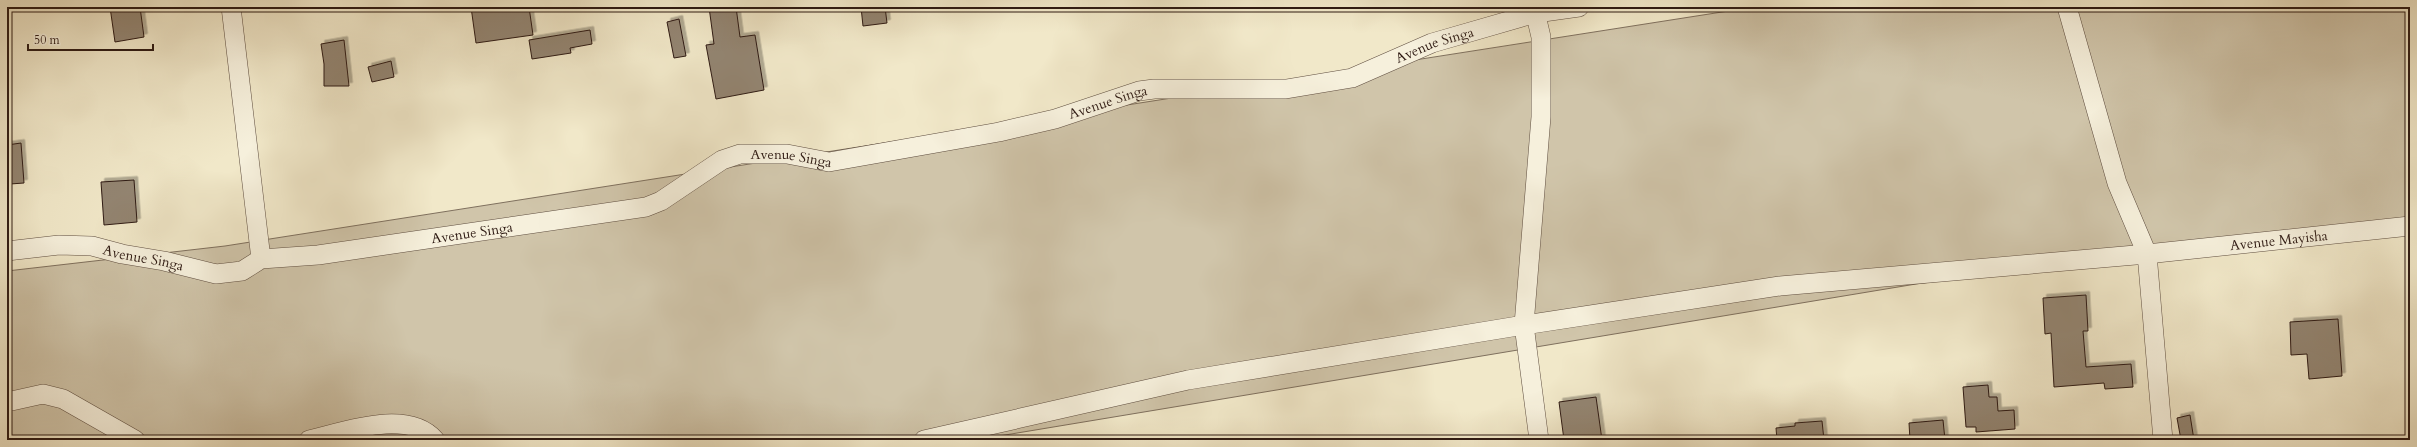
<svg xmlns="http://www.w3.org/2000/svg" width="2417" height="447" viewBox="0 0 2417 447" font-family="Cardo,serif">
<style>
.green{fill:#d0c5aa;stroke:#7f705e}
.building{fill:#938572;stroke:#2e1a13;filter:url(#shadow)}
.lines{fill:none;stroke-linecap:round;stroke-linejoin:round}
.street-casing{stroke:#5f4e40;stroke-width:20}
.street{stroke:#f6f0dc;stroke-width:19}
.labels{text-anchor:middle;dominant-baseline:central;stroke-width:3;stroke-linejoin:round;paint-order:stroke}
.street-label{font-size:14px;fill:#2e1a13;stroke:#f6f0dc}
</style>
<defs>
<filter id="shadow"><feDropShadow dx="3.5" dy="-3.5" stdDeviation="0" flood-color="#0004"/></filter>
</defs>
<rect width="100%" height="100%" fill="#f1e8c9"/>
<filter id="stains"><feTurbulence type="fractalNoise" baseFrequency=".005" numOctaves="4"/><feColorMatrix values="0 0 0 0 .2 0 0 0 0 .09 0 0 0 0 .02 0 0 0 .5 -.17"/></filter>
<radialGradient id="worn" r=".72"><stop offset=".6" stop-color="#630" stop-opacity="0"/><stop offset="1" stop-color="#630" stop-opacity=".3"/></radialGradient>
<path class="green" d="M 1754,7 L 2410,7 L 2410,218 L 1916,284 L 975,440 L 7,440 L 7,271 L 225,246 Z"/>
<g class="building">
<path d="M 110,7 L 140,7 L 144,37 L 115,42 Z"/>
<path d="M 471,7 L 529,7 L 533,35 L 476,43 Z"/>
<path d="M 709,7 L 736,7 L 740,37 L 755,35 L 764,90 L 716,99 L 706,45 L 714,44 Z"/>
<path d="M 861,7 L 885,7 L 887,23 L 863,26 Z"/>
<path d="M 679,19 L 686,56 L 674,58 L 667,22 Z"/>
<path d="M 590,30 L 592,44 L 570,48 L 571,53 L 532,59 L 529,40 Z"/>
<path d="M 344,40 L 349,86 L 324,86 L 324,64 L 321,44 Z"/>
<path d="M 391,61 L 394,77 L 372,82 L 368,67 Z"/>
<path d="M 21,143 L 24,183 L 10,184 L 7,145 Z"/>
<path d="M 134,180 L 137,222 L 104,225 L 101,182 Z"/>
<path d="M 2086,295 L 2088,331 L 2083,331 L 2086,367 L 2131,364 L 2133,387 L 2105,389 L 2104,383 L 2054,387 L 2051,333 L 2045,334 L 2043,298 Z"/>
<path d="M 2338,319 L 2342,376 L 2309,379 L 2307,354 L 2291,355 L 2290,322 Z"/>
<path d="M 1988,385 L 1989,397 L 1997,397 L 1998,411 L 2014,410 L 2015,429 L 1976,432 L 1976,427 L 1966,427 L 1963,387 Z"/>
<path d="M 1596,397 L 1602,440 L 1564,440 L 1559,402 Z"/>
<path d="M 2190,415 L 2194,440 L 2181,440 L 2177,418 Z"/>
<path d="M 1943,420 L 1945,440 L 1910,440 L 1909,423 Z"/>
<path d="M 1822,421 L 1824,440 L 1777,440 L 1776,428 L 1795,426 L 1795,423 Z"/>
</g>
<g class="lines">
<g class="street-casing">
<g id="street">
<path d="M 231,7 L 261,259"/>
<path d="M 1534,7 L 1541,37 L 1541,117 L 1524,325 L 1539,440"/>
<path d="M 2067,7 L 2117,183 L 2147,254 L 2163,440"/>
<path id="s1" d="M 7,251 L 59,245 L 92,246 L 122,254 L 164,261 L 216,274 L 242,271 L 261,259 L 318,255 L 646,207 L 661,201 L 722,160 L 740,154 L 787,154 L 829,162 L 999,132 L 1055,119 L 1139,91 L 1154,89 L 1286,89 L 1352,78 L 1432,43 L 1536,13 L 1579,7"/>
<path d="M 7,402 L 43,394 L 63,399 L 135,440"/>
<path d="M 309,440 C 344,432 407,408 435,440"/>
<path id="s2" d="M 924,440 L 1188,380 L 1524,325 L 1780,286 L 2147,254 L 2410,226"/>
</g>
</g>
<use href="#street" class="street"/>
</g>
<g class="labels">
<g class="street-label">
<text stroke="none"><textPath href="#s1" startOffset="1470">Avenue Singa</textPath></text>
<text stroke="none"><textPath href="#s1" startOffset="1134">Avenue Singa</textPath></text>
<text stroke="none"><textPath href="#s1" startOffset="810">Avenue Singa</textPath></text>
<text stroke="none"><textPath href="#s1" startOffset="474">Avenue Singa</textPath></text>
<text stroke="none"><textPath href="#s2" startOffset="1371">Avenue Mayisha</textPath></text>
<text stroke="none"><textPath href="#s1" startOffset="138">Avenue Singa</textPath></text>
</g>
</g>
<rect width="2417" height="447" fill="none" stroke="#f1e8c9" stroke-width="24"/>
<rect x="8" y="8" width="2401" height="431" fill="none" stroke="#2e1a13" stroke-width="2"/>
<rect x="12" y="12" width="2393" height="423" fill="none" stroke="#2e1a13"/>
<path d="M28 44v6h125v-6" fill="none" stroke="#2e1a13" stroke-width="2"/>
<text x="34" y="44" font-size="12" fill="#2e1a13" stroke="#f6f0dc" stroke-width="3" paint-order="stroke">50 m</text>
<rect width="100%" height="100%" filter="url(#stains)"/>
<rect width="100%" height="100%" fill="url(#worn)"/>
</svg>
